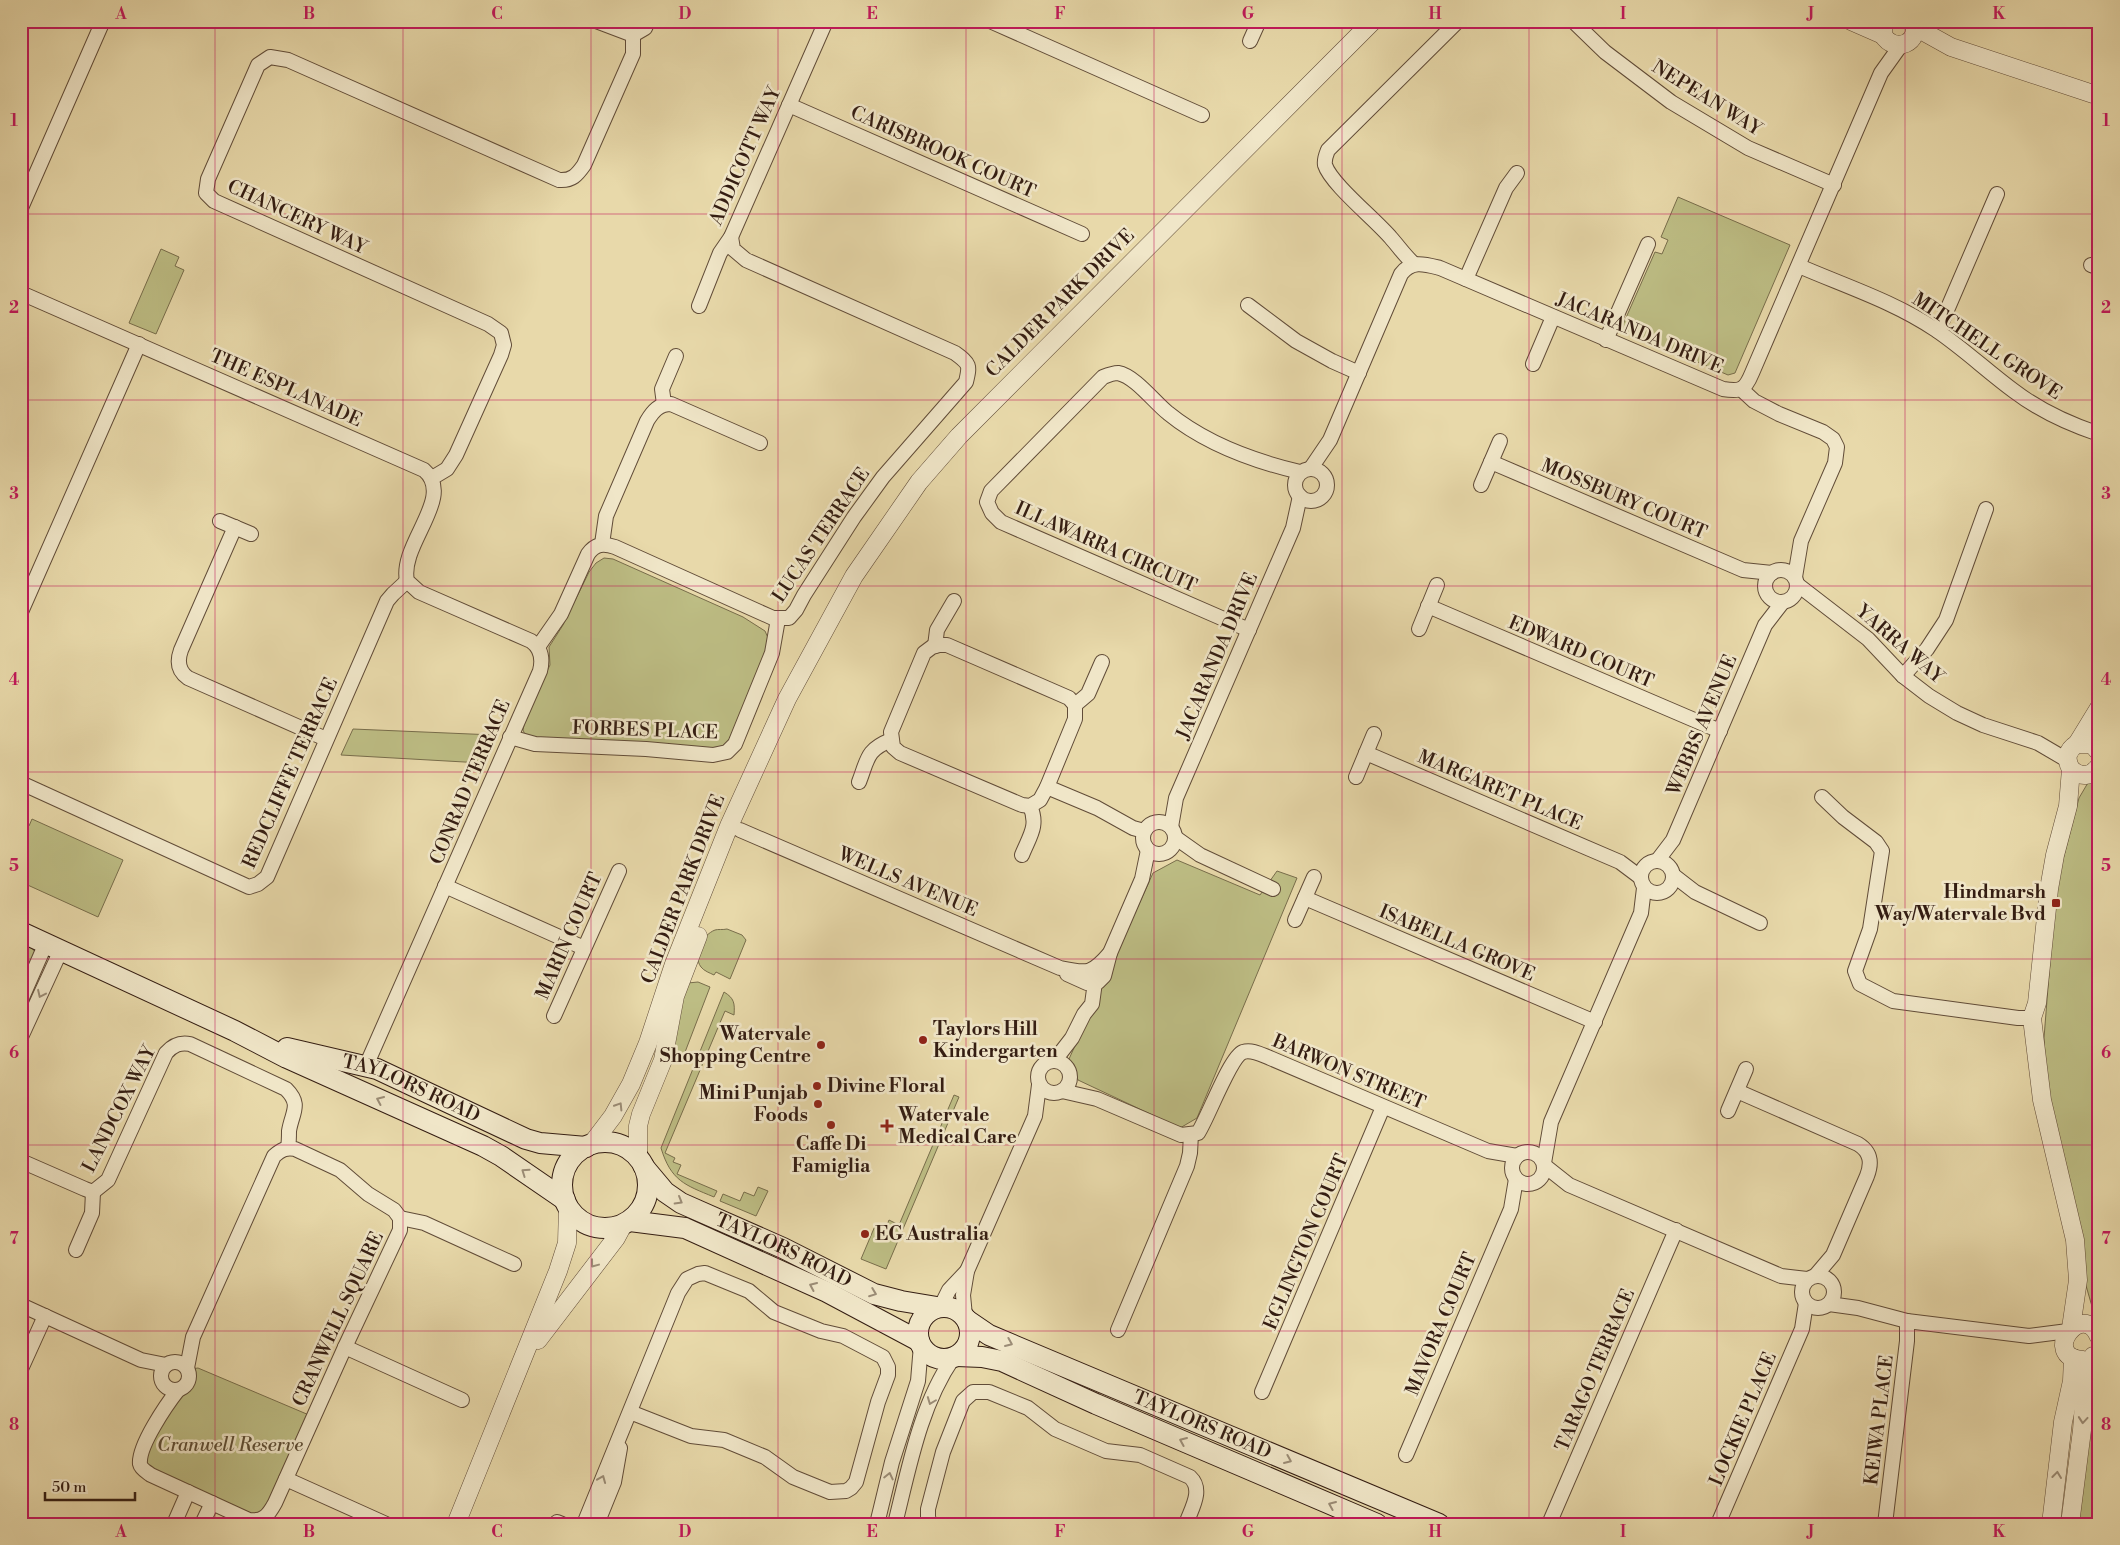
<svg xmlns="http://www.w3.org/2000/svg" width="2120" height="1545" viewBox="0 0 2120 1545" font-family="'Libre Bodoni',serif">
<style>
.green{fill:#bdbd84;stroke:#786d4b}
.lines{fill:none;stroke-linecap:round;stroke-linejoin:round}
.minor-casing{stroke:#614c38;stroke-width:16}
.tertiary-casing{stroke:#614c38;stroke-width:19}
.secondary-casing{stroke:#341d12;stroke-width:22}
.minor{stroke:#f0e6c8;stroke-width:14}
.tertiary{stroke:#f0e6c8;stroke-width:18}
.secondary{stroke:#f0e6c8;stroke-width:20}
.oneway{stroke:#9b8c76}
.grid{fill:none;stroke:#c2185b;stroke-width:1;stroke-opacity:0.55}
.poi-dot{fill:#8f2418;stroke:#f0e6c8;stroke-width:2}
.labels{text-anchor:middle;dominant-baseline:central;stroke-width:5;stroke-linejoin:round;paint-order:stroke}
.street-label{font-size:19px;fill:#341d12;stroke:#f0e6c8}
.poi-label{font-size:19px;font-weight:bold;fill:#341d12;stroke:#f0e6c8;text-anchor:start}
.park-label{font-size:19px;font-style:italic;fill:#5d4d34;stroke:#f0e6c8}
.neatline{fill:none;stroke:#c2185b;stroke-width:2}
.grid-label{font-size:16px;text-anchor:middle;font-weight:bold;fill:#c2185b}
</style>
<rect width="100%" height="100%" fill="#e8d9aa"/>
<filter id="stains"><feTurbulence type="fractalNoise" baseFrequency=".004" numOctaves="4"/><feColorMatrix values="0 0 0 0 .2 0 0 0 0 .09 0 0 0 0 .02 0 0 0 .5 -.17"/></filter>
<radialGradient id="worn" r=".72"><stop offset=".6" stop-color="#630" stop-opacity="0"/><stop offset="1" stop-color="#630" stop-opacity=".3"/></radialGradient>
<g class="green">
<path d="M 1678,197 L 1790,245 L 1735,373 L 1728,375 L 1621,329 L 1655,252 L 1662,254 L 1668,240 L 1661,237 Z"/>
<path d="M 161,249 L 179,257 L 175,266 L 184,270 L 156,334 L 129,323 Z"/>
<path d="M 604,558 L 613,559 L 743,617 L 765,631 L 769,640 L 766,654 L 728,742 L 718,749 L 526,737 L 523,730 L 526,714 L 550,665 L 549,647 L 563,625 L 589,572 L 596,563 Z"/>
<path d="M 353,729 L 494,735 L 482,763 L 341,755 Z"/>
<path d="M 2099,778 L 2099,1313 L 2093,1310 L 2085,1282 L 2047,1097 L 2044,1038 L 2056,886 L 2079,798 L 2089,781 Z"/>
<path d="M 32,819 L 123,860 L 98,917 L 21,882 L 21,823 L 29,826 Z"/>
<path d="M 1177,860 L 1260,895 L 1277,871 L 1297,878 L 1197,1118 L 1180,1128 L 1078,1080 L 1069,1059 L 1153,873 Z"/>
<path d="M 727,929 L 742,935 L 746,940 L 730,979 L 716,972 L 714,975 C 710,973 704,971 701,967 C 692,955 702,935 715,930 C 718,929 723,930 727,929 Z"/>
<path d="M 21,942 L 29,945 L 36,953 L 21,984 Z"/>
<path d="M 698,982 L 710,987 L 682,1060 L 679,1062 L 671,1059 L 672,1034 L 688,983 Z"/>
<path d="M 724,992 C 734,998 735,1003 734,1015 L 725,1011 L 665,1153 L 675,1158 L 673,1162 L 681,1165 L 677,1174 L 717,1191 L 714,1197 C 685,1185 671,1181 661,1148 Z"/>
<path d="M 954,1095 L 959,1097 L 886,1269 L 861,1259 L 875,1226 L 885,1230 L 889,1220 L 899,1225 Z"/>
<path d="M 758,1187 L 768,1191 L 756,1216 L 720,1201 L 723,1194 L 740,1201 L 744,1192 L 754,1196 Z"/>
<path d="M 198,1368 L 309,1415 L 267,1508 L 257,1516 L 147,1467 C 146,1463 146,1459 147,1456 C 150,1446 164,1413 170,1406 C 182,1392 199,1393 191,1369 Z"/>
<path d="M 2099,1370 L 2099,1524 L 2072,1524 L 2093,1375 Z"/>
</g>
<g class="lines">
<g class="minor-casing">
<g id="minor">
<path d="M 596,21 L 633,35 L 645,28 L 648,21"/>
<path d="M 990,21 L 1202,115"/>
<path d="M 1573,21 L 1605,52 L 1671,102 L 1748,148 L 1834,185"/>
<path d="M 1250,41 L 1259,21"/>
<path d="M 789,105 L 1082,234"/>
<path d="M 21,208 L 103,21"/>
<path d="M 1414,264 C 1405,256 1399,247 1391,238 C 1376,220 1331,184 1325,165 C 1324,159 1326,155 1328,150 L 1458,21"/>
<path d="M 2091,265 L 2099,268"/>
<path d="M 1799,266 C 1845,286 1895,302 1936,330 C 1964,349 1988,372 2014,391 C 2039,410 2069,424 2099,434"/>
<path d="M 1466,279 L 1506,188 L 1517,173"/>
<path d="M 21,293 L 424,470 C 456,497 399,544 407,581 L 419,592 L 531,641 C 541,648 543,659 540,671 L 366,1066"/>
<path d="M 1248,305 L 1296,341 L 1332,361 L 1359,373"/>
<path d="M 699,306 L 720,253 L 731,237 L 826,21"/>
<path d="M 1938,331 L 1997,194"/>
<path d="M 1606,340 L 1648,244"/>
<path d="M 1533,364 L 1553,317"/>
<path d="M 1741,389 L 1754,401 L 1779,414 L 1823,432 L 1833,439 L 1837,447 L 1835,463 L 1801,541 L 1795,577"/>
<path d="M 664,404 L 662,389 L 676,356"/>
<path d="M 1491,462 L 1743,570 L 1772,573"/>
<path d="M 1311,468 L 1330,440 L 1401,274 C 1412,260 1424,264 1440,268 L 1723,389 C 1741,392 1745,390 1752,373 L 1881,73 L 1901,45"/>
<circle cx="1311" cy="485" r="16"/>
<path d="M 432,478 L 447,469 L 456,455 L 501,355 L 504,345 L 501,333 L 488,324 L 214,201 L 206,193 L 208,179 L 258,65 L 270,57 L 288,60 L 559,180 C 572,181 577,175 584,165 L 633,54 L 633,35"/>
<path d="M 1481,485 L 1500,441"/>
<path d="M 220,521 L 251,534"/>
<path d="M 235,527 L 181,650 C 177,661 178,671 188,678 L 326,739"/>
<path d="M 602,544 L 606,516 L 647,421 C 653,411 659,404 671,404 L 760,443"/>
<circle cx="1781" cy="586" r="16"/>
<path d="M 1798,585 L 1868,639 L 1903,676 L 1929,696 L 1957,713 L 1983,725 L 2038,743 L 2067,760"/>
<path d="M 1428,606 L 1720,731"/>
<path d="M 21,612 L 139,344"/>
<path d="M 1419,629 L 1437,585"/>
<path d="M 1249,630 L 1001,522 L 992,513 L 987,502 L 991,491 L 1103,377 C 1108,375 1114,373 1118,373 C 1135,376 1155,403 1168,413 C 1206,444 1253,461 1300,472"/>
<path d="M 939,645 L 947,645 L 1069,698 L 1075,705 L 1075,719 L 1047,787 L 1040,800 L 1030,806 L 1022,805 L 900,753 L 893,747 L 891,732 L 924,653 L 932,647 Z"/>
<path d="M 935,646 L 937,630 L 954,601"/>
<path d="M 538,647 L 561,614 L 588,554 C 595,544 603,543 615,547 L 773,618 L 789,618 L 796,610 L 804,595 L 854,517 L 883,477 L 966,382 C 970,365 970,364 955,353 L 746,260 L 733,249 L 731,237"/>
<path d="M 1903,676 L 1927,649 L 1946,620 L 1986,509"/>
<path d="M 1075,705 L 1088,694 L 1102,662"/>
<path d="M 510,737 L 535,744 L 646,749 L 713,755 L 727,752 L 735,744 L 772,653 L 778,619"/>
<path d="M 1366,753 L 1620,862 L 1640,877"/>
<path d="M 1356,777 L 1374,734"/>
<path d="M 859,782 C 868,759 866,750 891,740"/>
<path d="M 21,783 L 249,887 L 258,884 L 267,877 L 387,601 L 393,594 L 407,581"/>
<path d="M 1047,787 L 1097,808 L 1133,828 L 1144,831"/>
<path d="M 1822,797 L 1843,817 L 1876,842 L 1882,851 L 1870,929 L 1855,971 L 1860,984 L 1893,1001 L 2018,1018 L 2032,1018"/>
<circle cx="1159" cy="838" r="16"/>
<path d="M 1171,827 L 1176,798 L 1293,528 L 1300,496"/>
<path d="M 740,830 L 1060,968 C 1088,974 1092,974 1110,953"/>
<path d="M 1176,838 L 1200,855 L 1273,889"/>
<path d="M 1022,855 C 1029,837 1039,826 1030,806"/>
<circle cx="1657" cy="877" r="16"/>
<path d="M 1657,861 L 1673,840 L 1765,625 L 1782,603"/>
<path d="M 1673,875 L 1695,892 L 1760,923"/>
<path d="M 445,886 L 584,948"/>
<path d="M 1305,898 L 1595,1022"/>
<path d="M 1295,920 L 1314,877"/>
<path d="M 1067,974 L 1087,983 L 1098,982 L 1104,976 L 1110,953 L 1142,879 L 1148,850"/>
<path d="M 21,1000 L 46,943"/>
<path d="M 554,1016 L 619,871"/>
<path d="M 21,1037 L 61,950"/>
<path d="M 1055,1060 L 1072,1038 L 1084,1014 L 1092,1004 L 1095,982 L 1092,973"/>
<circle cx="1054" cy="1077" r="16"/>
<path d="M 1062,1091 L 1097,1099 L 1181,1135 L 1198,1133 C 1208,1118 1230,1057 1243,1052 C 1252,1049 1262,1055 1270,1058 L 1488,1151 L 1517,1156"/>
<path d="M 1737,1091 L 1858,1144 C 1871,1152 1872,1163 1867,1176 L 1833,1255 L 1816,1275"/>
<path d="M 1728,1111 L 1746,1069"/>
<circle cx="1528" cy="1168" r="16"/>
<path d="M 21,1161 L 85,1189 L 93,1192 L 108,1180 L 166,1053 C 173,1045 180,1042 190,1044 L 286,1089 C 302,1105 292,1112 289,1131 C 289,1136 289,1142 288,1148"/>
<path d="M 1544,1163 L 1551,1122 L 1641,913 L 1644,888"/>
<path d="M 1545,1166 L 1569,1185 L 1781,1276 L 1807,1279"/>
<path d="M 400,1218 L 424,1223 L 514,1264"/>
<path d="M 76,1250 L 92,1213 L 93,1192"/>
<circle cx="1818" cy="1292" r="16"/>
<path d="M 1829,1304 L 1858,1308 L 1907,1321 L 2029,1336 L 2068,1331"/>
<path d="M 21,1305 L 141,1360 L 166,1365"/>
<path d="M 941,1306 L 949,1290 L 967,1271"/>
<path d="M 965,1316 L 963,1295 L 967,1271 L 1035,1116 L 1039,1085"/>
<path d="M 1118,1330 L 1187,1166 L 1190,1153 L 1191,1134"/>
<path d="M 345,1347 L 462,1400"/>
<circle cx="175" cy="1376" r="14"/>
<path d="M 21,1369 L 45,1316"/>
<path d="M 178,1390 C 167,1404 138,1446 140,1464 C 141,1469 147,1472 151,1475 L 249,1520 C 264,1522 269,1514 275,1503 L 345,1347 L 400,1230 L 400,1218 L 394,1210 L 368,1194 L 340,1170 L 295,1149 C 286,1147 281,1150 274,1156 L 193,1337 L 187,1368"/>
<path d="M 1262,1392 L 1383,1107"/>
<path d="M 1406,1455 L 1511,1209 L 1516,1179"/>
<path d="M 286,1479 L 386,1524"/>
<path d="M 557,1522 L 562,1524"/>
<path d="M 174,1524 L 188,1492"/>
<path d="M 202,1524 L 212,1503"/>
<path d="M 584,1524 L 678,1293 L 687,1279 L 698,1274 L 705,1273 L 749,1291 L 774,1312 L 821,1331 L 843,1336 L 883,1357 L 888,1367 L 888,1375 L 878,1402 L 856,1482 L 851,1488 L 846,1491 L 830,1492 L 793,1477 L 765,1457 L 724,1440 L 691,1436 L 630,1412"/>
<path d="M 597,1524 L 614,1482 L 620,1448"/>
<path d="M 877,1524 L 892,1462 L 918,1381 L 921,1345"/>
<path d="M 895,1524 C 909,1468 920,1406 953,1358"/>
<path d="M 931,1524 L 928,1518 L 928,1509 L 943,1452 L 963,1401 L 973,1392 L 989,1392 L 1028,1408 L 1055,1429 L 1106,1451 L 1140,1455 L 1190,1477 C 1204,1490 1191,1509 1186,1524"/>
<path d="M 1549,1524 L 1676,1230"/>
<path d="M 1718,1524 L 1802,1329 L 1806,1303"/>
<path d="M 1885,1524 L 1907,1341 L 1907,1321"/>
</g>
</g>
<g class="tertiary-casing">
<g id="tertiary">
<path d="M 1851,21 L 1883,35"/>
<path d="M 1884,21 L 1883,35 C 1894,54 1922,43 1913,21"/>
<path d="M 1915,27 L 1951,47 L 2099,96"/>
<path d="M 2077,744 L 2099,708"/>
<path d="M 2099,752 L 2092,744 L 2077,744 C 2067,750 2065,759 2071,769 C 2081,778 2091,777 2099,766"/>
<path d="M 2071,769 L 2068,806 L 2055,855 L 2049,889 L 2037,1003 L 2032,1018 L 2042,1100 L 2075,1240 L 2078,1280 L 2071,1328"/>
<path d="M 591,1145 L 613,1116 L 631,1084 L 648,1043 L 674,964 L 729,826 L 787,699 L 854,576 L 919,482 L 959,436 L 1373,21"/>
<path d="M 638,1157 L 638,1126 L 641,1114 L 663,1060 L 675,996 L 698,936"/>
<path d="M 538,1340 L 616,1238 L 623,1225"/>
<path d="M 2083,1360 C 2039,1357 2083,1298 2099,1337"/>
<path d="M 456,1524 L 558,1271 L 567,1243 L 568,1206"/>
<path d="M 2051,1524 L 2063,1422 L 2072,1381 L 2073,1358"/>
<path d="M 2070,1524 L 2082,1430 L 2086,1374 L 2093,1356"/>
</g>
</g>
<g class="secondary-casing">
<g id="secondary">
<path d="M 21,932 L 235,1031 L 287,1058 L 483,1146 L 501,1156 L 565,1200"/>
<path id="s1" d="M 287,1048 L 377,1069 L 526,1139 L 540,1143 L 586,1147"/>
<circle cx="605" cy="1185" r="43"/>
<path id="s2" d="M 644,1167 L 665,1192 L 681,1203 L 783,1248 L 874,1294 L 901,1301 L 937,1307"/>
<path d="M 630,1221 L 685,1228 L 827,1292 L 919,1341"/>
<circle cx="944" cy="1333" r="26"/>
<path id="s3" d="M 967,1320 L 989,1335 L 1439,1524"/>
<path d="M 957,1356 L 982,1357 L 1002,1361 L 1096,1404 L 1377,1524"/>
</g>
</g>
<use href="#minor" class="minor"/>
<use href="#tertiary" class="tertiary"/>
<use href="#secondary" class="secondary"/>
</g>
<defs><path id="oneway-chevron" d="M-2-3.5L2.5 0L-2 3.5" fill="none" stroke-width="1.6" stroke-linecap="round" stroke-linejoin="round" transform="scale(1.25)"/></defs>
<g class="oneway">
<use href="#oneway-chevron" transform="translate(41 994) rotate(115)"/>
<use href="#oneway-chevron" transform="translate(380 1100) rotate(-156)"/>
<use href="#oneway-chevron" transform="translate(619 1106) rotate(-58)"/>
<use href="#oneway-chevron" transform="translate(525 1172) rotate(-145)"/>
<use href="#oneway-chevron" transform="translate(679 1201) rotate(30)"/>
<use href="#oneway-chevron" transform="translate(594 1264) rotate(127)"/>
<use href="#oneway-chevron" transform="translate(813 1286) rotate(-156)"/>
<use href="#oneway-chevron" transform="translate(873 1293) rotate(21)"/>
<use href="#oneway-chevron" transform="translate(1009 1343) rotate(23)"/>
<use href="#oneway-chevron" transform="translate(931 1401) rotate(111)"/>
<use href="#oneway-chevron" transform="translate(2083 1420) rotate(95)"/>
<use href="#oneway-chevron" transform="translate(1183 1441) rotate(-157)"/>
<use href="#oneway-chevron" transform="translate(1288 1460) rotate(23)"/>
<use href="#oneway-chevron" transform="translate(2057 1475) rotate(-83)"/>
<use href="#oneway-chevron" transform="translate(889 1476) rotate(-77)"/>
<use href="#oneway-chevron" transform="translate(602 1479) rotate(-68)"/>
<use href="#oneway-chevron" transform="translate(1332 1505) rotate(-157)"/>
</g>
<path class="grid" d="M 215,21 L 215,1524M 403,21 L 403,1524M 591,21 L 591,1524M 778,21 L 778,1524M 966,21 L 966,1524M 1154,21 L 1154,1524M 1342,21 L 1342,1524M 1529,21 L 1529,1524M 1717,21 L 1717,1524M 1905,21 L 1905,1524M 21,214 L 2099,214M 21,400 L 2099,400M 21,586 L 2099,586M 21,772 L 2099,772M 21,959 L 2099,959M 21,1145 L 2099,1145M 21,1331 L 2099,1331"/>
<g class="poi-dot">
<rect x="2051" y="898" width="10" height="10" rx="2.5"/>
<circle cx="923" cy="1040" r="5"/>
<circle cx="821" cy="1045" r="5"/>
<circle cx="817" cy="1086" r="5"/>
<circle cx="818" cy="1104" r="5"/>
<circle cx="831" cy="1125" r="5"/>
<path d="M884.5 1118.5h5v5h5v5h-5v5h-5v-5h-5v-5h5z"/>
<circle cx="865" cy="1234" r="5"/>
</g>
<g class="labels">
<g class="street-label">
<text transform="translate(1707 98) rotate(32)">NEPEAN WAY</text>
<text transform="translate(943 152) rotate(24)">CARISBROOK COURT</text>
<text transform="translate(745 156) rotate(-66)">ADDICOTT WAY</text>
<text transform="translate(297 217) rotate(25)">CHANCERY WAY</text>
<text transform="translate(1060 303) rotate(-45)">CALDER PARK DRIVE</text>
<text transform="translate(1640 333) rotate(23)">JACARANDA DRIVE</text>
<text transform="translate(1987 346) rotate(34)">MITCHELL GROVE</text>
<text transform="translate(286 388) rotate(24)">THE ESPLANADE</text>
<text transform="translate(1624 499) rotate(23)">MOSSBURY COURT</text>
<text transform="translate(821 535) rotate(-56)">LUCAS TERRACE</text>
<text transform="translate(1106 547) rotate(24)">ILLAWARRA CIRCUIT</text>
<text transform="translate(1900 644) rotate(41)">YARRA WAY</text>
<text transform="translate(1581 652) rotate(23)">EDWARD COURT</text>
<text transform="translate(1217 656) rotate(-67)">JACARANDA DRIVE</text>
<text transform="translate(1702 725) rotate(-67)">WEBBS AVENUE</text>
<text transform="translate(645 730) rotate(2)">FORBES PLACE</text>
<text transform="translate(290 773) rotate(-66)">REDCLIFFE TERRACE</text>
<text transform="translate(470 782) rotate(-67)">CONRAD TERRACE</text>
<text transform="translate(1500 790) rotate(23)">MARGARET PLACE</text>
<text transform="translate(908 882) rotate(23)">WELLS AVENUE</text>
<text transform="translate(683 889) rotate(-69)">CALDER PARK DRIVE</text>
<text transform="translate(569 936) rotate(-66)">MARIN COURT</text>
<text transform="translate(1457 943) rotate(23)">ISABELLA GROVE</text>
<text transform="translate(1349 1072) rotate(23)">BARWON STREET</text>
<text stroke="none"><textPath href="#s1" startOffset="131">TAYLORS ROAD</textPath></text>
<text transform="translate(119 1109) rotate(-63)">LANDCOX WAY</text>
<text transform="translate(1306 1242) rotate(-67)">EGLINGTON COURT</text>
<text stroke="none"><textPath href="#s2" startOffset="165">TAYLORS ROAD</textPath></text>
<text transform="translate(338 1319) rotate(-65)">CRANWELL SQUARE</text>
<text transform="translate(1441 1324) rotate(-67)">MAVORA COURT</text>
<text transform="translate(1595 1370) rotate(-67)">TARAGO TERRACE</text>
<text transform="translate(1743 1419) rotate(-67)">LOCKIE PLACE</text>
<text transform="translate(1879 1420) rotate(-83)">KEIWA PLACE</text>
<text stroke="none"><textPath href="#s3" startOffset="258">TAYLORS ROAD</textPath></text>
</g>
<g class="poi-label">
<text x="2046" y="892" text-anchor="end">Hindmarsh<tspan x="2046" dy="22">Way/Watervale Bvd</tspan></text>
<text x="933" y="1029">Taylors Hill<tspan x="933" dy="22">Kindergarten</tspan></text>
<text x="811" y="1034" text-anchor="end">Watervale<tspan x="811" dy="22">Shopping Centre</tspan></text>
<text x="827" y="1086">Divine Floral</text>
<text x="808" y="1093" text-anchor="end">Mini Punjab<tspan x="808" dy="22">Foods</tspan></text>
<text x="898" y="1115">Watervale<tspan x="898" dy="22">Medical Care</tspan></text>
<text x="831" y="1144" text-anchor="middle">Caffe Di<tspan x="831" dy="22">Famiglia</tspan></text>
<text x="875" y="1234">EG Australia</text>
</g>
<g class="park-label">
<text x="230" y="1445">Cranwell Reserve</text>
</g>
</g>
<rect width="2120" height="1545" fill="none" stroke="#e8d9aa" stroke-width="55"/>
<path d="M45 1492v8h90v-8" fill="none" stroke="#341d12" stroke-width="2.5"/>
<text x="52" y="1492" font-size="15" fill="#341d12" stroke="#f0e6c8" stroke-width="4" paint-order="stroke">50 m</text>
<rect x="28" y="28" width="2064" height="1490" class="neatline"/>
<g class="grid-label">
<text x="121" y="19">A</text>
<text x="309" y="19">B</text>
<text x="497" y="19">C</text>
<text x="685" y="19">D</text>
<text x="872" y="19">E</text>
<text x="1060" y="19">F</text>
<text x="1248" y="19">G</text>
<text x="1435" y="19">H</text>
<text x="1623" y="19">I</text>
<text x="1811" y="19">J</text>
<text x="1999" y="19">K</text>
<text x="14" y="126">1</text>
<text x="2106" y="126">1</text>
<text x="14" y="313">2</text>
<text x="2106" y="313">2</text>
<text x="14" y="499">3</text>
<text x="2106" y="499">3</text>
<text x="14" y="685">4</text>
<text x="2106" y="685">4</text>
<text x="14" y="871">5</text>
<text x="2106" y="871">5</text>
<text x="14" y="1058">6</text>
<text x="2106" y="1058">6</text>
<text x="14" y="1244">7</text>
<text x="2106" y="1244">7</text>
<text x="14" y="1430">8</text>
<text x="2106" y="1430">8</text>
<text x="121" y="1537">A</text>
<text x="309" y="1537">B</text>
<text x="497" y="1537">C</text>
<text x="685" y="1537">D</text>
<text x="872" y="1537">E</text>
<text x="1060" y="1537">F</text>
<text x="1248" y="1537">G</text>
<text x="1435" y="1537">H</text>
<text x="1623" y="1537">I</text>
<text x="1811" y="1537">J</text>
<text x="1999" y="1537">K</text>
</g>
<rect width="100%" height="100%" filter="url(#stains)"/>
<rect width="100%" height="100%" fill="url(#worn)"/>
</svg>
